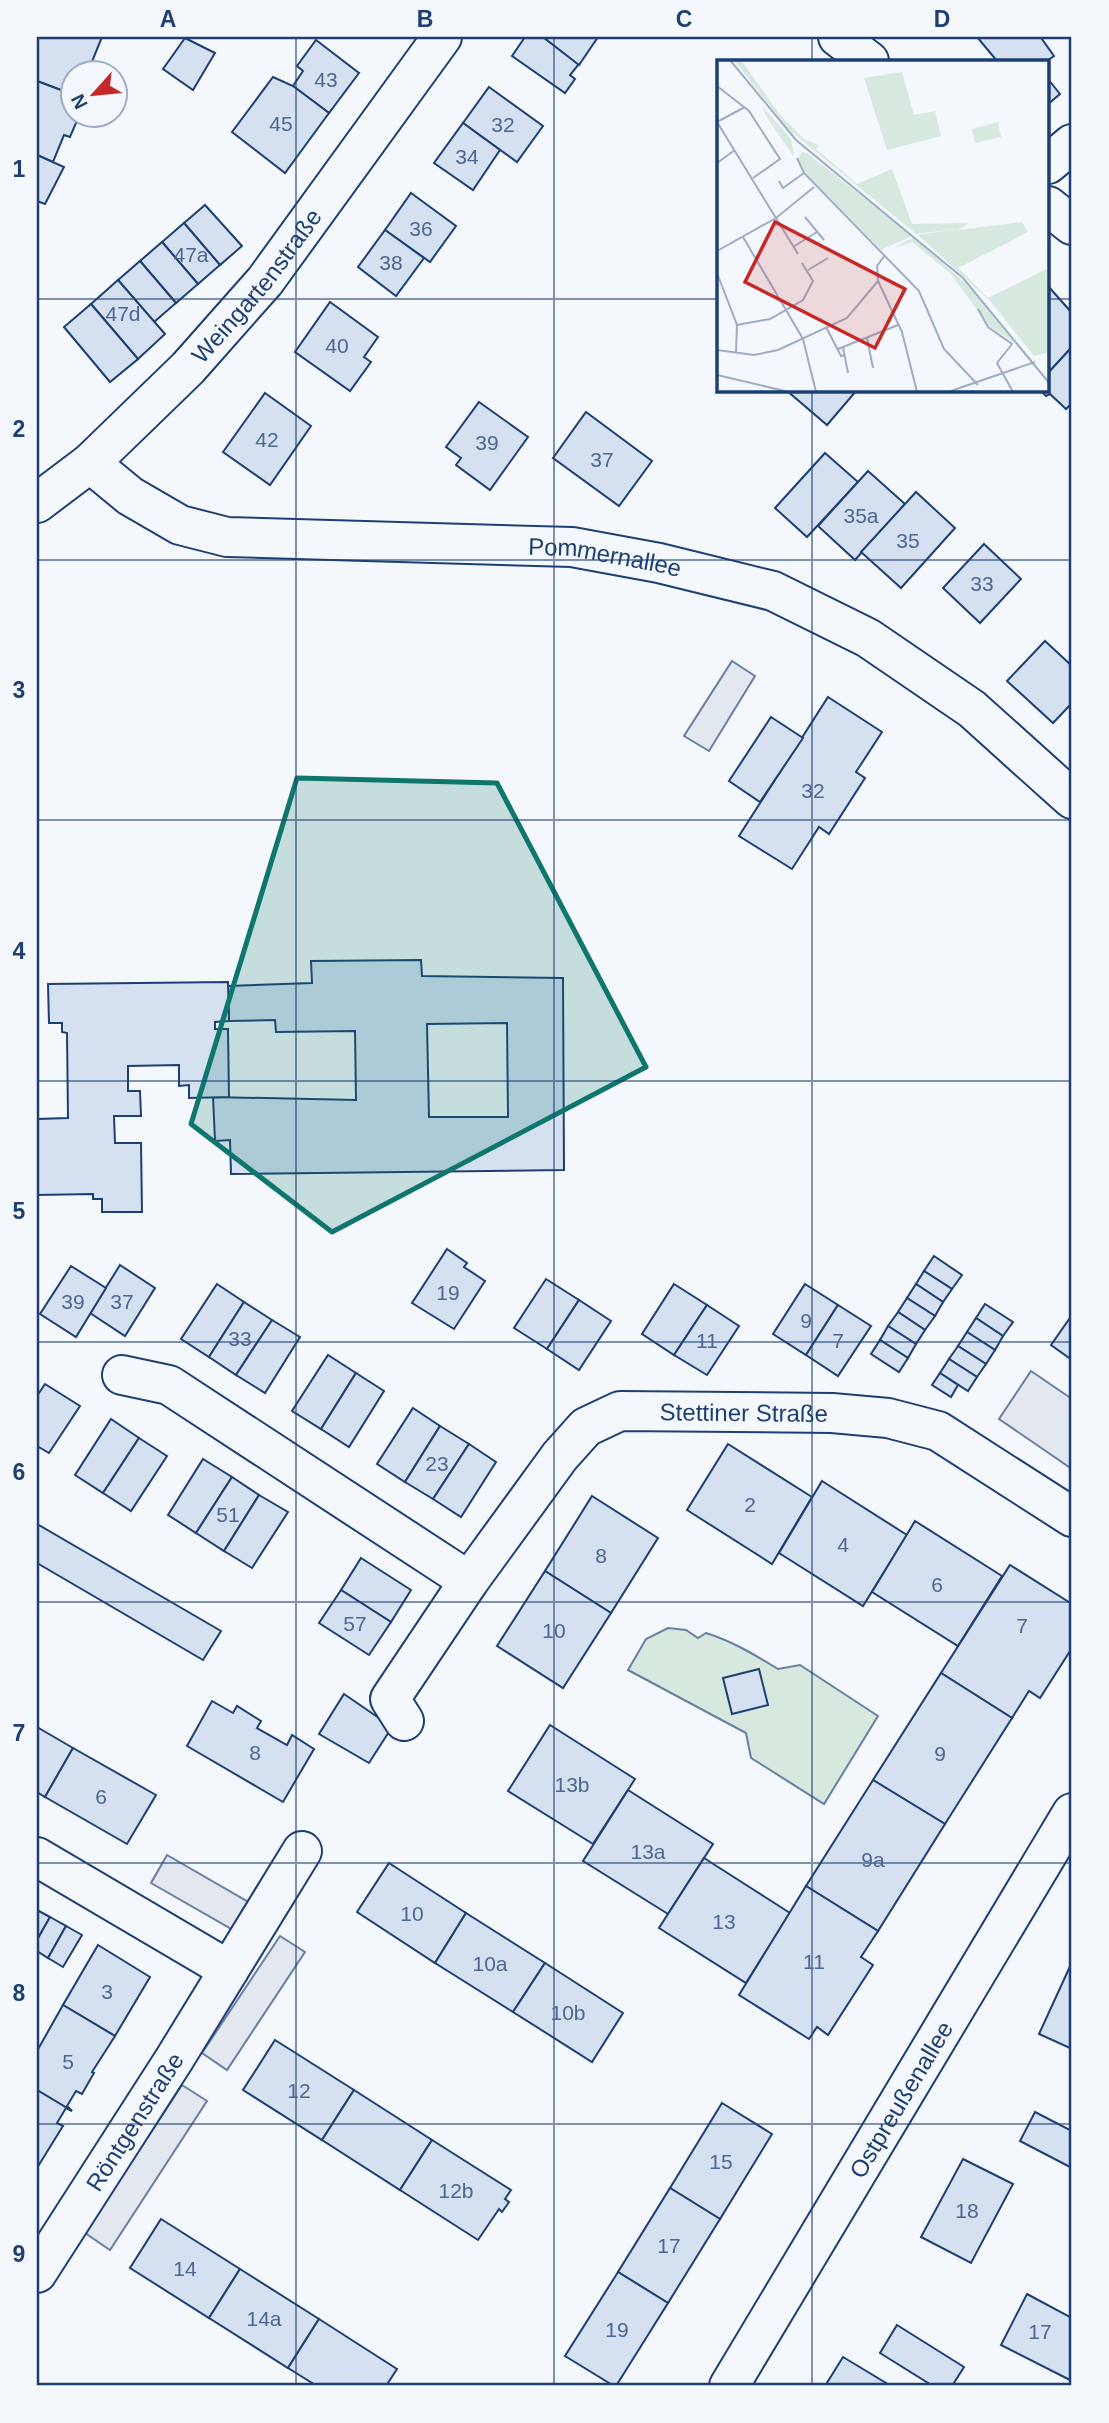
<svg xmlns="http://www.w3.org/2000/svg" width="1109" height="2423" viewBox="0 0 1109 2423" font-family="Helvetica,sans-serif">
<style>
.green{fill:#d7e8df;stroke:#687fa3;stroke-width:2}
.parking{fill:#e3e8f0;stroke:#687fa3;stroke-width:2}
.building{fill:#d5e0f0;stroke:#1d3f73;stroke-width:2;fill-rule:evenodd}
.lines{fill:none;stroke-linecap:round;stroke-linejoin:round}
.minor-casing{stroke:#1d3f73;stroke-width:42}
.minor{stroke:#f4f7fb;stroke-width:38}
.marked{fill:#0f766e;fill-opacity:0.2;stroke:#0f766e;stroke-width:5;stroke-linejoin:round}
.grid{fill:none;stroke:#1d3f73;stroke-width:2;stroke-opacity:0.55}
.labels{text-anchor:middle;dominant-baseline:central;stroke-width:5;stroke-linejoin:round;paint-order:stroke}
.number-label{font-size:21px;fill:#4b6792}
.street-label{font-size:24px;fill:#1d3f73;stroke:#f4f7fb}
.inset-road{fill:none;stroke:#9eadc5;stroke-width:2}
.view{fill:#c62828;fill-opacity:0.15;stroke:#c62828;stroke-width:3.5}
.inset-edge{fill:none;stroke:#1d3f73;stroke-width:3.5}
.neatline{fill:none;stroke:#1d3f73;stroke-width:2.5}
.grid-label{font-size:23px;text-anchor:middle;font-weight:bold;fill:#1d3f73}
</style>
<rect width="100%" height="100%" fill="#f4f7fb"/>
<path class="green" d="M 668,1628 L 686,1630 L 698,1638 L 706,1633 C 732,1641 755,1655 778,1669 L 800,1665 L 878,1716 L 824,1804 L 751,1758 L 746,1733 L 628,1670 L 646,1639 Z"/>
<g class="parking">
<path d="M 732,661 L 755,676 L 709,751 L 684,736 Z"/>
<path d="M 1031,1371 L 1072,1399 L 1072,1469 L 999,1419 Z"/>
<path d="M 167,1855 L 250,1903 L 235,1931 L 151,1883 Z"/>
<path d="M 280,1936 L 305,1952 L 227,2070 L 202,2053 Z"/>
<path d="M 182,2085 L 207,2101 L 110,2250 L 85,2233 Z"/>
</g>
<g class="building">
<path d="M 37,37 L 102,37 L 87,74 L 74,74 L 74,95 L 37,81 Z"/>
<path d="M 525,37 L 543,37 L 579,64 L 570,75 L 575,79 L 565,93 L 512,56 Z"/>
<path d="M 543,37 L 598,37 L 579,65 Z"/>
<path d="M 977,37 L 1044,37 L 1042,39 L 1054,56 L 1047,61 L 997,61 Z"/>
<path d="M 185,38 L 215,53 L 193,90 L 163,69 Z"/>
<path d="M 316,40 L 359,73 L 329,113 L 293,86 L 303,71 L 297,66 Z"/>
<path d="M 273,77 L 293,86 L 329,113 L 285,173 L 232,132 Z"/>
<path d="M 1048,79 L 1060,94 L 1048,104 Z"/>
<path d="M 37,81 L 74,95 L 74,116 L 79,116 L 70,137 L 64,135 L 53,162 L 37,155 Z"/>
<path d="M 489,87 L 543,126 L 517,162 L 463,123 Z"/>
<path d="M 463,123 L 500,150 L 473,190 L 434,163 Z"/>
<path d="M 37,155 L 64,167 L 45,204 L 37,201 Z"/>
<path d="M 411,193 L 456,226 L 430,262 L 385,230 Z"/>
<path d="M 205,205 L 242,246 L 220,265 L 184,223 Z"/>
<path d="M 184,223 L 220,265 L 198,284 L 162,242 Z"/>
<path d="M 385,230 L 424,258 L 396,296 L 358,267 Z"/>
<path d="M 162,242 L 198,284 L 176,303 L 140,261 Z"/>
<path d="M 140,261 L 176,303 L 154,322 L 118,280 Z"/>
<path d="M 118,280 L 165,334 L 138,359 L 91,304 Z"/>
<path d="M 1048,286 L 1072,313 L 1072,347 L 1048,373 Z"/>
<path d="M 330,302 L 378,337 L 364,357 L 371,362 L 350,391 L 295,352 Z"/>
<path d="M 91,304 L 138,359 L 110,382 L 64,327 Z"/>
<path d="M 1072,347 L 1072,403 L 1066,409 L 1050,394 L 1046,396 L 1040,390 L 1048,390 L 1048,373 Z"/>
<path d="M 786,390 L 857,390 L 827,425 Z"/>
<path d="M 265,393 L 311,426 L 270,485 L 223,452 Z"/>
<path d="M 479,402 L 528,437 L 490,490 L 456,465 L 461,458 L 446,447 Z"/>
<path d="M 586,412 L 652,461 L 619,506 L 553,458 Z"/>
<path d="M 825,453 L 858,482 L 807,537 L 775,508 Z"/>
<path d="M 868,471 L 905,504 L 855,560 L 818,526 Z"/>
<path d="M 916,492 L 955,528 L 901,588 L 861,552 Z"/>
<path d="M 984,544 L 1021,579 L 980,623 L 943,588 Z"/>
<path d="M 1045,641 L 1072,666 L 1072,703 L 1053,723 L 1007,681 Z"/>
<path d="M 828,697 L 882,732 L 856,772 L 865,778 L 829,834 L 819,827 L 792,869 L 739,836 Z"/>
<path d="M 771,717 L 803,738 L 760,802 L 729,781 Z"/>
<path d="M 421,960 L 422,976 L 563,978 L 564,1170 L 231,1174 L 230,1140 L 215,1141 L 213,1097 L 356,1100 L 355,1031 L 276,1032 L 275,1020 L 229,1021 L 228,986 L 312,983 L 311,961 ZM 507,1023 L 508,1117 L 429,1117 L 427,1024 Z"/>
<path d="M 228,982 L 229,1021 L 215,1022 L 215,1029 L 228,1029 L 229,1097 L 189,1098 L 189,1085 L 179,1086 L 179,1065 L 128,1066 L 128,1091 L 140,1091 L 141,1116 L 114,1116 L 115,1143 L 141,1143 L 142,1212 L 102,1212 L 102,1199 L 93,1199 L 93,1194 L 37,1195 L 37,1119 L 68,1118 L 67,1033 L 62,1032 L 62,1023 L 49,1023 L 48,984 Z"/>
<path d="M 447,1249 L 467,1263 L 464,1267 L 485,1281 L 454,1329 L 412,1303 Z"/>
<path d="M 934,1256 L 962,1275 L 952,1289 L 924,1271 Z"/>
<path d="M 120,1265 L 155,1288 L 125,1336 L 90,1313 Z"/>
<path d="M 71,1266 L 106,1288 L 76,1337 L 40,1314 Z"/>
<path d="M 924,1271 L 952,1289 L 943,1302 L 916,1284 Z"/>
<path d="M 546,1279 L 579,1300 L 547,1349 L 514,1328 Z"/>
<path d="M 217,1284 L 244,1302 L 209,1357 L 181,1339 Z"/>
<path d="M 674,1284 L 707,1305 L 674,1355 L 642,1334 Z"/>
<path d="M 805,1284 L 838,1305 L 806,1355 L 773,1334 Z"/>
<path d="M 916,1284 L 943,1302 L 935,1316 L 907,1298 Z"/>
<path d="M 907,1298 L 935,1316 L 925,1330 L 898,1312 Z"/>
<path d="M 579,1300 L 611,1321 L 579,1370 L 547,1349 Z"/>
<path d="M 244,1302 L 272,1320 L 236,1375 L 209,1357 Z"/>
<path d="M 985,1304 L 1013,1322 L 1003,1336 L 976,1318 Z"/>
<path d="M 707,1305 L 739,1326 L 707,1375 L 674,1355 Z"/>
<path d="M 838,1305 L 871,1326 L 838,1376 L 806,1355 Z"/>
<path d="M 898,1312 L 925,1330 L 916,1344 L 888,1326 Z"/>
<path d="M 1072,1315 L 1072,1360 L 1051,1345 Z"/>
<path d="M 976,1318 L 1003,1336 L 995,1350 L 967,1332 Z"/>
<path d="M 272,1320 L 300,1337 L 265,1393 L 236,1375 Z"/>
<path d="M 888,1326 L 916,1344 L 908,1358 L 880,1340 Z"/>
<path d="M 967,1332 L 995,1350 L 986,1364 L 958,1346 Z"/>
<path d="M 880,1340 L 908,1358 L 899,1372 L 871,1354 Z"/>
<path d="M 958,1346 L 986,1364 L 977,1377 L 949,1359 Z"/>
<path d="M 328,1355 L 356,1373 L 321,1429 L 292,1411 Z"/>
<path d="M 949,1359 L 977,1377 L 968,1391 L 940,1373 Z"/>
<path d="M 356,1373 L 384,1391 L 349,1447 L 321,1429 Z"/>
<path d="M 940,1373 L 958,1385 L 951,1397 L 932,1385 Z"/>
<path d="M 45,1384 L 80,1406 L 49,1453 L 37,1446 L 37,1396 Z"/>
<path d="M 413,1408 L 440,1426 L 405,1482 L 377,1464 Z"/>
<path d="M 111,1419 L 139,1438 L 103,1493 L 75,1475 Z"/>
<path d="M 440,1426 L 469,1444 L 433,1499 L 405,1482 Z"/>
<path d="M 139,1438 L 167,1456 L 131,1511 L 103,1493 Z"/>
<path d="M 469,1444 L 496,1462 L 461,1517 L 433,1499 Z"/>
<path d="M 728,1444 L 812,1497 L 772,1564 L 687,1510 Z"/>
<path d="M 203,1459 L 232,1477 L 196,1533 L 168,1515 Z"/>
<path d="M 232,1477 L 259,1495 L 224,1551 L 196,1533 Z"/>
<path d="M 822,1481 L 907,1535 L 863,1606 L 779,1553 Z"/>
<path d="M 259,1495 L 288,1512 L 252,1568 L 224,1551 Z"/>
<path d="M 592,1496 L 658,1538 L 611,1613 L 545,1571 Z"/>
<path d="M 915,1521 L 1002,1576 L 958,1646 L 872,1592 Z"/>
<path d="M 37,1524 L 221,1631 L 203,1660 L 37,1563 Z"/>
<path d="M 361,1558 L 411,1590 L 391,1622 L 341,1590 Z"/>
<path d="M 1010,1565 L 1072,1604 L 1072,1648 L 1040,1698 L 1029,1691 L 1012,1718 L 941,1673 Z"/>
<path d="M 545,1571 L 611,1613 L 563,1688 L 497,1646 Z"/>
<path d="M 341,1590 L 391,1622 L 369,1655 L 319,1623 Z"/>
<path d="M 759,1669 L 768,1705 L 732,1714 L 723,1678 Z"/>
<path d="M 941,1673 L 1012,1718 L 945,1824 L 873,1780 Z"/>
<path d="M 344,1694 L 392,1727 L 369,1763 L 319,1734 Z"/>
<path d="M 212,1701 L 233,1713 L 237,1706 L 261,1721 L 257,1728 L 287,1745 L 292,1735 L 314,1749 L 283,1802 L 187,1746 Z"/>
<path d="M 550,1725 L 635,1779 L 593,1844 L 508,1791 Z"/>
<path d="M 37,1727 L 73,1748 L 45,1797 L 37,1792 Z"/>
<path d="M 73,1748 L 156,1795 L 127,1844 L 45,1797 Z"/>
<path d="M 873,1780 L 945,1824 L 878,1931 L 806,1886 Z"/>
<path d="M 628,1790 L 713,1844 L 668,1914 L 583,1861 Z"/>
<path d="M 704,1858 L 790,1913 L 746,1983 L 659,1928 Z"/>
<path d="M 389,1863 L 466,1913 L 435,1963 L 357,1912 Z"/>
<path d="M 806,1886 L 878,1931 L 861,1957 L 873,1965 L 828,2035 L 817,2027 L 809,2039 L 739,1995 Z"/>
<path d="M 37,1910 L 50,1917 L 37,1940 Z"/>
<path d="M 466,1913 L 545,1963 L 513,2012 L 435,1963 Z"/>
<path d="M 50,1917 L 66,1926 L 48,1958 L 37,1951 L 37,1940 Z"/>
<path d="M 66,1926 L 82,1935 L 63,1967 L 48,1958 Z"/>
<path d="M 98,1945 L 150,1977 L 115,2036 L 63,2005 Z"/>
<path d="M 1072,1962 L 1072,2049 L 1039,2034 Z"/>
<path d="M 545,1963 L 623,2013 L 592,2062 L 513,2012 Z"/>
<path d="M 63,2005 L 115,2036 L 92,2072 L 94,2073 L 82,2094 L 76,2091 L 67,2106 L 72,2111 L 37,2090 L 37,2051 Z"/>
<path d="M 275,2040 L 354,2090 L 322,2140 L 243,2090 Z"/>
<path d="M 37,2090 L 72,2111 L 66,2108 L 57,2123 L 63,2126 L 37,2168 Z"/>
<path d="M 354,2090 L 432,2140 L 400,2190 L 322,2140 Z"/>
<path d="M 722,2103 L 772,2134 L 720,2219 L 670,2188 Z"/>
<path d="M 1035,2112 L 1072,2131 L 1072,2168 L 1020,2141 Z"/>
<path d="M 432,2140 L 511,2190 L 505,2199 L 509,2202 L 502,2212 L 499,2209 L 478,2240 L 400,2190 Z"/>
<path d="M 963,2159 L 1013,2184 L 971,2263 L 921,2237 Z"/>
<path d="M 670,2188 L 720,2219 L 668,2303 L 618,2272 Z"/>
<path d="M 161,2219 L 240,2269 L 209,2318 L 130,2268 Z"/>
<path d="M 240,2269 L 319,2319 L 288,2368 L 209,2318 Z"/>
<path d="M 618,2272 L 668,2303 L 616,2386 L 614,2386 L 565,2356 Z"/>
<path d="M 1027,2294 L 1072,2318 L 1072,2381 L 1001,2345 Z"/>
<path d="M 319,2319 L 397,2369 L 386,2386 L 317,2386 L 288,2368 Z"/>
<path d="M 897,2325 L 964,2367 L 952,2386 L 933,2386 L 880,2353 Z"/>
<path d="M 843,2357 L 891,2386 L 825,2386 Z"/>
</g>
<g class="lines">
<g class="minor-casing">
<g id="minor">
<path d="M 838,37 L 869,61"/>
<path d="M 1048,164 L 1072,144"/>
<path d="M 1048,206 L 1072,225"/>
<path id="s1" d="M 90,463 L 130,496 L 180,525 L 227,537 L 572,547 L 659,563 L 773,591 L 868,638 L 972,709 L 1072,799"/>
<path id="s2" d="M 37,503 L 90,463 L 188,368 L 265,281 L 442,37"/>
<path d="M 122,1375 L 169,1385 L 469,1581"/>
<path id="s3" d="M 404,1721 L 390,1699 L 469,1581 L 560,1456 L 586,1427 L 620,1411 L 832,1413 L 888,1418 L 938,1431 L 1072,1517"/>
<path d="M 37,1857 L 229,1970"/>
<path id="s4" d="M 37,2273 L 175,2058 L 302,1851"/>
<path id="s5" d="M 729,2386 L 1072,1813"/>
</g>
</g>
<use href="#minor" class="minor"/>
</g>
<path class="marked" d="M 297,778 L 497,783 L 646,1067 L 332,1232 L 191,1124 Z"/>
<path class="grid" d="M 296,37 L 296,2386M 554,37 L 554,2386M 812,37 L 812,61M 37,299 L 719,299M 1048,299 L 1072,299M 812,390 L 812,2386M 37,560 L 1072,560M 37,820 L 1072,820M 37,1081 L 1072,1081M 37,1342 L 1072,1342M 37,1602 L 1072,1602M 37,1863 L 1072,1863M 37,2124 L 1072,2124"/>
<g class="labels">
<g class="number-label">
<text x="326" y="79">43</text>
<text x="281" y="123">45</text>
<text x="503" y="124">32</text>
<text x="467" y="156">34</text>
<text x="421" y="228">36</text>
<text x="191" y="254">47a</text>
<text x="391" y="262">38</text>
<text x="123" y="313">47d</text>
<text x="337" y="345">40</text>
<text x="267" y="439">42</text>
<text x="487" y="442">39</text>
<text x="602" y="459">37</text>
<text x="861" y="515">35a</text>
<text x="908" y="540">35</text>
<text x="982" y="583">33</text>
<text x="813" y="790">32</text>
<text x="448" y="1292">19</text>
<text x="73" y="1301">39</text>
<text x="122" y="1301">37</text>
<text x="806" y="1320">9</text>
<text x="240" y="1338">33</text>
<text x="707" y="1340">11</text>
<text x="838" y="1340">7</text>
<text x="437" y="1463">23</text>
<text x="750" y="1504">2</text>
<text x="228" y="1514">51</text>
<text x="843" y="1544">4</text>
<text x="601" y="1555">8</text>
<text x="937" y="1584">6</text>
<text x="355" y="1623">57</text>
<text x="1022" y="1625">7</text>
<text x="554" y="1630">10</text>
<text x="255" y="1752">8</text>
<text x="940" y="1753">9</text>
<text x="572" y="1784">13b</text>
<text x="101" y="1796">6</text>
<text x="648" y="1851">13a</text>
<text x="873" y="1859">9a</text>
<text x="412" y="1913">10</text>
<text x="724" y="1921">13</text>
<text x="814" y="1961">11</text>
<text x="490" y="1963">10a</text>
<text x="107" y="1991">3</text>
<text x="568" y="2012">10b</text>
<text x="68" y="2061">5</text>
<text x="299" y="2090">12</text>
<text x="721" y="2161">15</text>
<text x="456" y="2190">12b</text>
<text x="967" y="2210">18</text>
<text x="669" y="2245">17</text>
<text x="185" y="2268">14</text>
<text x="264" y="2318">14a</text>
<text x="617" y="2329">19</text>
<text x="1040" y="2331">17</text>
</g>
<g class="street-label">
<text stroke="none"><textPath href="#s2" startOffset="310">Weingartenstraße</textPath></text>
<text stroke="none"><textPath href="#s1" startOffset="537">Pommernallee</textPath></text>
<text stroke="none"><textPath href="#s3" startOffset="523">Stettiner Straße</textPath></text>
<text stroke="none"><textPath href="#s5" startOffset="334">Ostpreußenallee</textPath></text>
<text stroke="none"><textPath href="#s4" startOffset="180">Röntgenstraße</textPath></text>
</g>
</g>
<g transform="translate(717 60)">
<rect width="332" height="332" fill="#f4f7fb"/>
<path d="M 17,0 L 24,0 L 63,55 L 88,80 L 102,85 L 99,89 L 140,124 L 175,109 L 195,164 L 252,163 L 241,170 L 305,162 L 311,172 L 241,208 L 271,238 L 332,208 L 332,292 L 317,296 L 274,242 L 201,175 L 239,169 L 199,174 L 70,68 ZM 185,12 L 197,55 L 218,51 L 224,76 L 170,90 L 147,18 ZM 45,46 L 74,79 L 77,97 L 49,56 ZM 281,62 L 284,77 L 258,83 L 255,69 ZM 85,92 L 90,93 L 195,176 L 164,190 L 86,110 L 81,99 ZM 197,177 L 249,224 L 300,284 L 272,266 L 233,213 L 195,182 L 176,188 Z" fill="#d7e8df"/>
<path class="inset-road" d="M 13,0 L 79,80 L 246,218 L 333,324M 0,26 L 32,51 L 63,99 L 36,118M 0,62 L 81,194M 0,62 L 28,47M 80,98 L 87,113 L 202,231 L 227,289 L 261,325M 0,103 L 18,90M 62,121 L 66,128 L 87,113M 88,157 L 107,180M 26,177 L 86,279 L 99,332M 76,187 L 100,172M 0,191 L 59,158 L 97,127M 168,195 L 160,206 L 161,221 L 185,272 L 200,332M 91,210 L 111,198M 0,213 L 20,265 L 19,292M 261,249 L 271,267 L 295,284 L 280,303 L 296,332M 20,265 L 53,259 L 86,240 L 96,221 L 85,203M 109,267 L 124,296 L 128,295M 150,278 L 156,308M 126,287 L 131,313M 121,289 L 181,265M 0,290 L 37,295 L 61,290 L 130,258 L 161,221M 0,315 L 72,332M 159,332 L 184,332M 231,332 L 318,302"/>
<path class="view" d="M 58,162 L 188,229 L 158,288 L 28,222 Z"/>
<rect width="332" height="332" class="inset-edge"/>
</g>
<rect width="1109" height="2423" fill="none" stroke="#f4f7fb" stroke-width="77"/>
<g transform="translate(94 94) rotate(243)"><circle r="33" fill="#f4f7fb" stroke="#9eadc5" stroke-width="2"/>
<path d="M0-5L12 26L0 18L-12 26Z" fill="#c62828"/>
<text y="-10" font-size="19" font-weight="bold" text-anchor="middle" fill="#1d3f73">N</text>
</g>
<rect x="38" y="38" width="1032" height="2346" class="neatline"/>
<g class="grid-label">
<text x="168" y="27">A</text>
<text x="425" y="27">B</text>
<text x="684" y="27">C</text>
<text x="942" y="27">D</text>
<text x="19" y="177">1</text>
<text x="19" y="437">2</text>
<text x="19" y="698">3</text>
<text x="19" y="959">4</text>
<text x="19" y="1219">5</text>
<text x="19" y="1480">6</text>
<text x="19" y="1741">7</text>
<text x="19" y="2001">8</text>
<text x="19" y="2262">9</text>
</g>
</svg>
